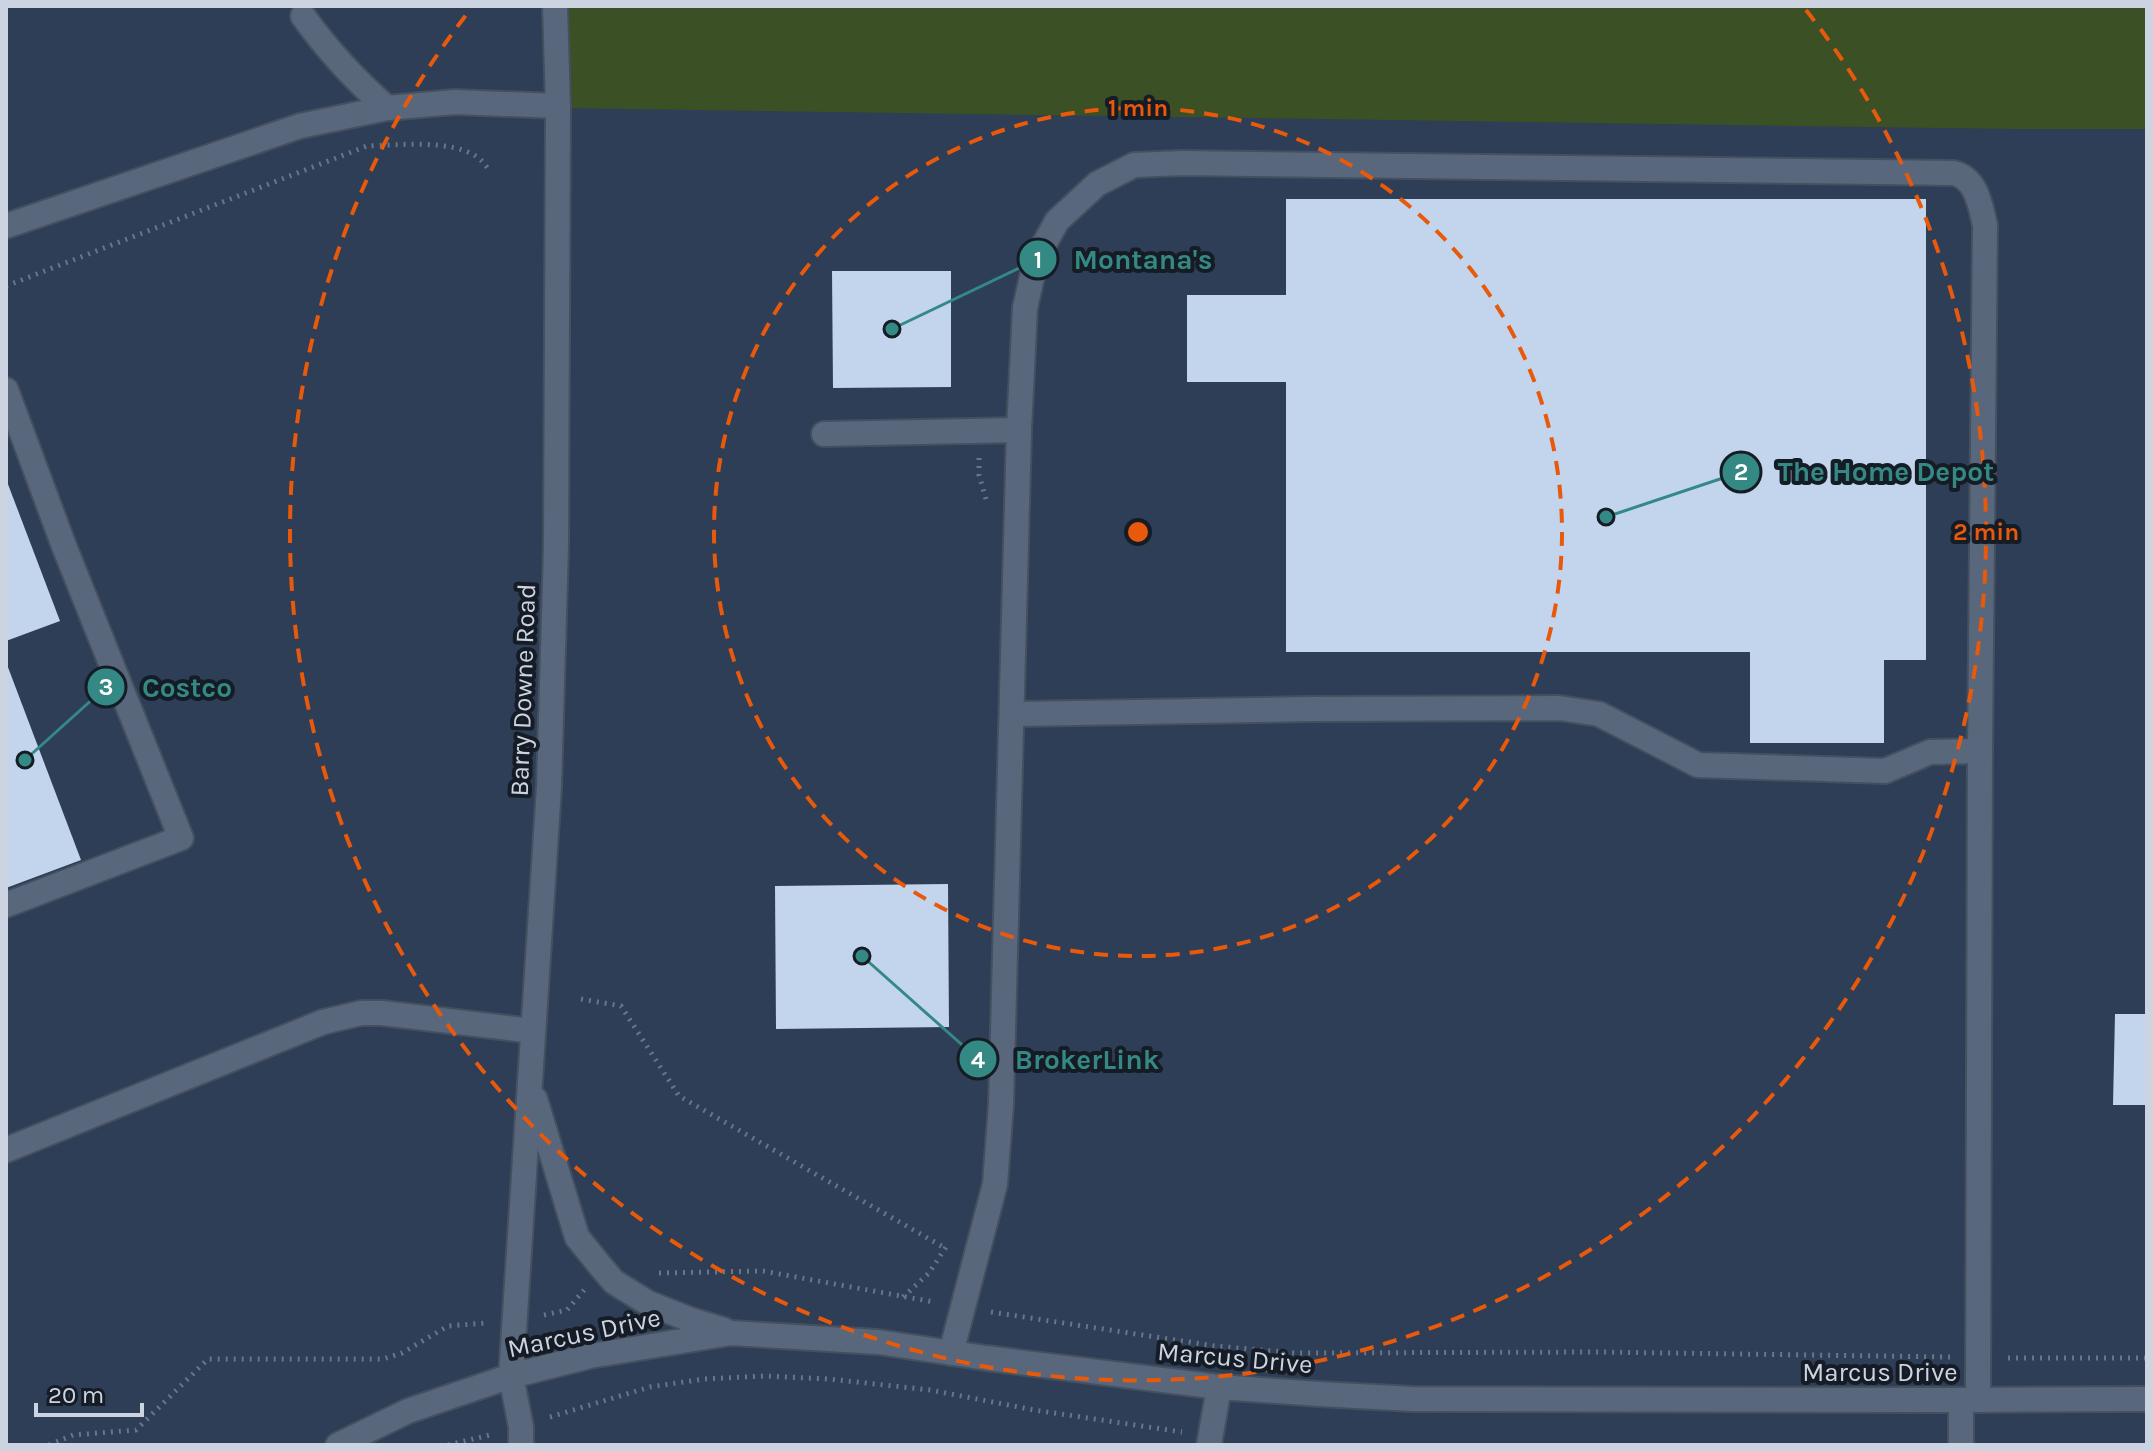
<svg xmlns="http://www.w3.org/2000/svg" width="2153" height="1451" viewBox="0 0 2153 1451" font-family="Karla,sans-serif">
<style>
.built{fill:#2d3e56}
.green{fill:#3b5024}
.building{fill:#c3d5ec}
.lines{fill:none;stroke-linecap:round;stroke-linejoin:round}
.minor-casing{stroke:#44505f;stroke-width:28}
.path{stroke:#6a7685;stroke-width:5;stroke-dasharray:2 6;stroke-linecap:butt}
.minor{stroke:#58677b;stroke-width:24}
.ring{fill:none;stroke:#e8590c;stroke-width:4;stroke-dasharray:14 10}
.labels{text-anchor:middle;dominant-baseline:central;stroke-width:8;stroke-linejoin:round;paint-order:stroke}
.street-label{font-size:26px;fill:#cbd4e0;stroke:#161c25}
.centre{fill:#e8590c;stroke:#161c25;stroke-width:4}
.ring-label{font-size:24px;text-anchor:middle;font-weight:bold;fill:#e8590c;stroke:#161c25;stroke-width:8;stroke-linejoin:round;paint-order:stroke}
.leader{fill:none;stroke:#358985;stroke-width:3}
.callout-dot{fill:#358985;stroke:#161c25;stroke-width:3}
.mark-label{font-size:24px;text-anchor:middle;font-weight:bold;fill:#fff}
.callout-label{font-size:28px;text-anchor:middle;font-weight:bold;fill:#358985;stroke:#161c25;stroke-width:8;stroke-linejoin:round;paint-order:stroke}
</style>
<rect width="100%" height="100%" fill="#273547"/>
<path class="built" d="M 6,6 L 554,6 L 2012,129 L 2147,129 L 2147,1445 L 6,1445 Z"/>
<path class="green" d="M 554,6 L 2147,6 L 2147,129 L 2012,129 L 556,108 Z"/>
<g class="building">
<path d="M 1286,199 L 1926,199 L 1926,660 L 1884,660 L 1884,743 L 1750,743 L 1750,652 L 1286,652 L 1286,382 L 1187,382 L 1187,295 L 1286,295 Z"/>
<path d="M 832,271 L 951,271 L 951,387 L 833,388 Z"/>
<path d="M 6,479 L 60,621 L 6,641 Z"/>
<path d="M 6,662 L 81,860 L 6,888 Z"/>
<path d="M 948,884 L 949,1027 L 776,1029 L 775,886 Z"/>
<path d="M 2115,1014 L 2147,1014 L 2147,1105 L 2113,1105 Z"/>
</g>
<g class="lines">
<g class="minor-casing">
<g id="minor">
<path d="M 303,16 C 328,51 355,80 387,108"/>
<path d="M 6,226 L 300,126 L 387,108 L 455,102 L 558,106"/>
<path d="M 6,390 L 64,546 L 181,838 L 6,905"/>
<path d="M 1019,430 L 1025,308 L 1036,259 L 1057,221 L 1097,184 L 1134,165 L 1182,163 L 1954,173 C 1977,179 1980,205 1985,225 L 1980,751"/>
<path d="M 824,434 L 1019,430 L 1001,1105 L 995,1184 L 951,1353"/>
<path d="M 1012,714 L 1311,709 L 1559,708 L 1599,714 L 1698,765 L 1885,771 L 1930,752 L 1980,751 L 1978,1400"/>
<path d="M 535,1099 L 577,1237 L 602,1268 L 614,1282 L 648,1303 L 691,1320 L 724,1330"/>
<path d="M 6,1150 L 323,1022 L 361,1013 L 382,1013 L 533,1031"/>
<path d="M 338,1445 L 408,1411 L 511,1376 L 590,1356 L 731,1333 L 878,1342 L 986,1358 L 1219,1387 L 1319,1394 L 1413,1399 L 1961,1400 L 2147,1399"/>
<path d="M 521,1445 L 521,1427 L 511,1376 L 549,787 L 556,546 L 558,106 L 555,6"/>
<path d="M 1209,1445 L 1219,1387"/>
<path d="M 1961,1445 L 1961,1400"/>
</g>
</g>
<g class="path">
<path d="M 6,286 L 367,146 C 396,145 452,139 477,157 C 482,160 486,166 490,171"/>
<path d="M 979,458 L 979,475 L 986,499"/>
<path d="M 581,999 L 621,1006 L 679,1096 L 945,1248"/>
<path d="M 659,1273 L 763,1271 L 934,1302"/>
<path d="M 903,1297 L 929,1273 L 946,1247"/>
<path d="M 991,1312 L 1215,1346 L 1295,1353 L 1598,1352 L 1950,1357"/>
<path d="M 544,1315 L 567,1310 L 584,1290"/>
<path d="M 2008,1358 L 2147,1358"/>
<path d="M 550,1417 L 650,1387 L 704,1379 L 764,1376 L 829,1379 L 930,1390 L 1034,1410 L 1182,1432"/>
<path d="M 49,1445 L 73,1435 L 136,1430 L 208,1359 L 383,1359 L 402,1353 L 448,1326 L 486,1323"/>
<path d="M 448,1445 L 494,1434"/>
</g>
<use href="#minor" class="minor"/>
</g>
<g class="ring">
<circle cx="1138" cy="532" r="424"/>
<path d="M1806 10A848 848 0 1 1 470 10"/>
</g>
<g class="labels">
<g class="street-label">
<text transform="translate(523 690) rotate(-88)">Barry Downe Road</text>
<text transform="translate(584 1333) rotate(-12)">Marcus Drive</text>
<text transform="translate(1235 1358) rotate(5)">Marcus Drive</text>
<text x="1880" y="1372">Marcus Drive</text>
</g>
</g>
<circle cx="1138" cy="532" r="12" class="centre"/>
<g class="ring-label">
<text x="1138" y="116">1 min</text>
<text x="1986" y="540">2 min</text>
</g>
<path class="leader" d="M892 329L1038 259M1606 517L1741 472M25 760L106 687M862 956L978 1059"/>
<g class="callout-dot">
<circle cx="892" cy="329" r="8"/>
<circle cx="1606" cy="517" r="8"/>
<circle cx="25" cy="760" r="8"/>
<circle cx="862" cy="956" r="8"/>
<circle cx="1038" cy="259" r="20"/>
<circle cx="1741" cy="472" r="20"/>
<circle cx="106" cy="687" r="20"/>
<circle cx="978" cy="1059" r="20"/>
</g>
<g class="mark-label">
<text x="1038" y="268">1</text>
<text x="1741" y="480">2</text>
<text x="106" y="695">3</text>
<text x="978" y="1068">4</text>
</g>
<g class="callout-label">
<text x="1143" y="269">Montana's</text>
<text x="1886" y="481">The Home Depot</text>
<text x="187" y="697">Costco</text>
<text x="1087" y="1069">BrokerLink</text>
</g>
<rect width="2153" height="1451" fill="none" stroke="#cbd4e0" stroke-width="16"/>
<path d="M36 1403v12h106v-12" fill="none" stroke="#cbd4e0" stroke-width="4"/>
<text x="48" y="1403" font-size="24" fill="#cbd4e0" stroke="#161c25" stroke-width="6" paint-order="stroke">20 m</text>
</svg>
